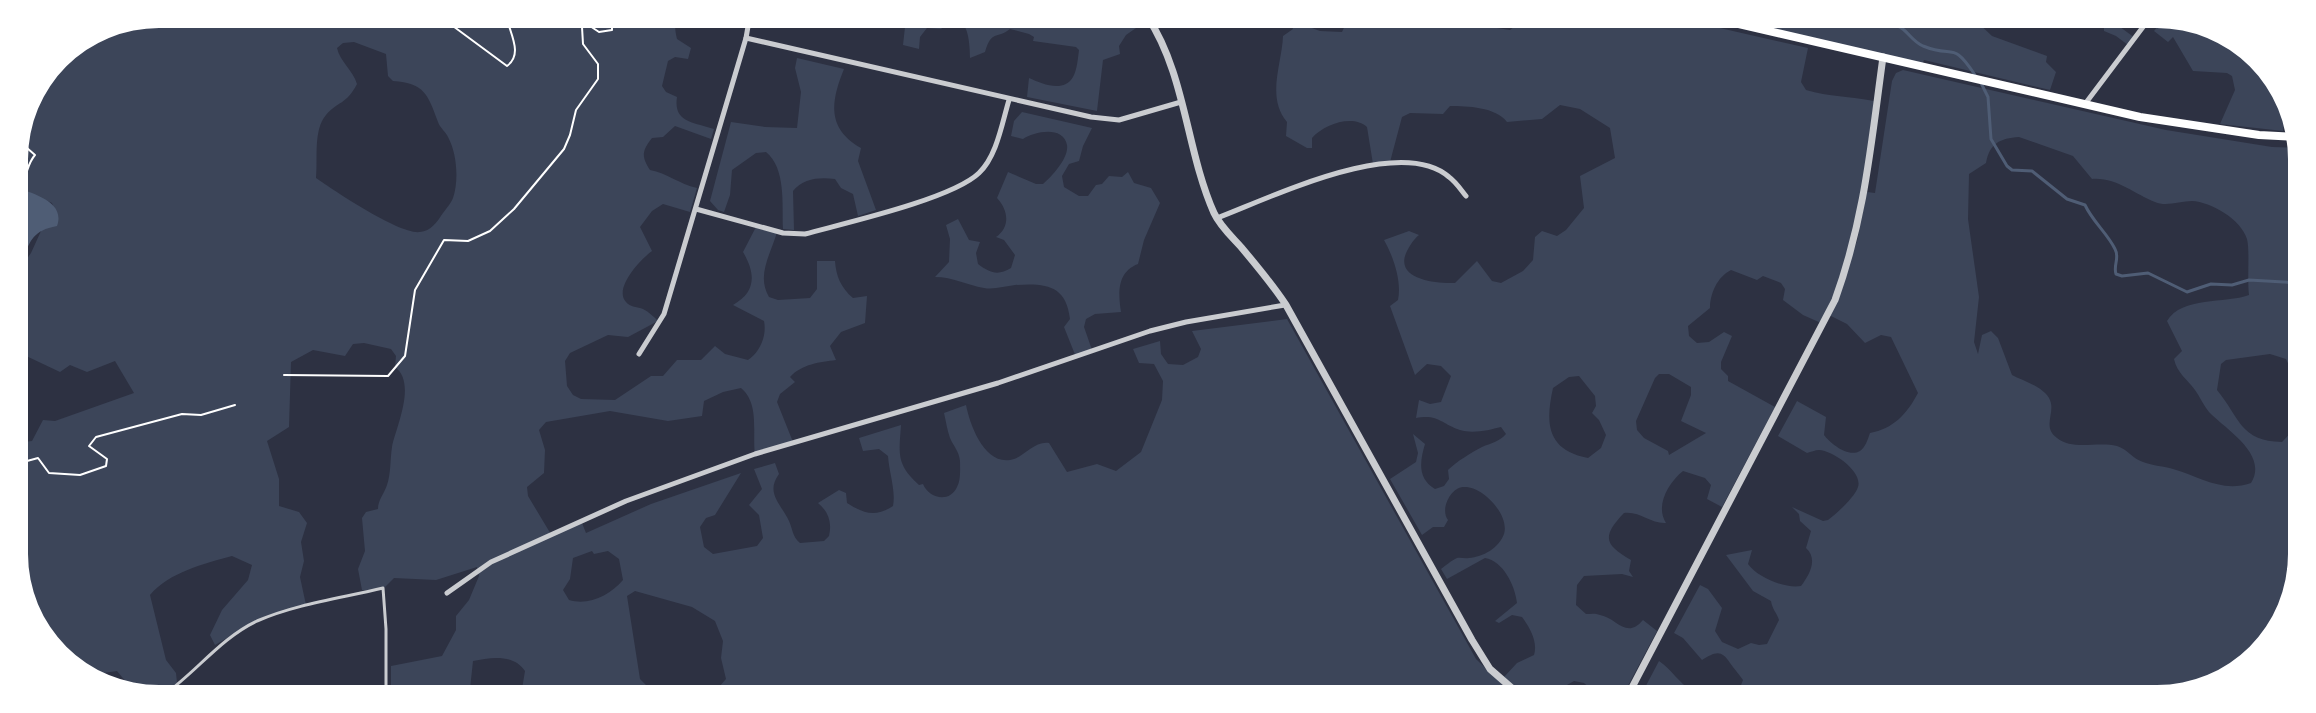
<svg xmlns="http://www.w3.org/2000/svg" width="2316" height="713" viewBox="0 0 2316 713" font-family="Poppins,sans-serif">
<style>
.green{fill:#3c4559;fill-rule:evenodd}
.water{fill:#4f5d75}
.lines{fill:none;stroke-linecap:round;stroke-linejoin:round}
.stream{stroke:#4f5d75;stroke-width:3}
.path{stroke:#fff;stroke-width:2}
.service{stroke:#caccd0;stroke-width:3}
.minor{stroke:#caccd0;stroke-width:5}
.tertiary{stroke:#caccd0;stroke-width:7}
.secondary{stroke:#fff;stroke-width:8}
</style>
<rect width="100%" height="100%" fill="#2d3142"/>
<g class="green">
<path d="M 159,14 L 681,15 C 673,21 675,30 677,39 L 691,48 L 688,59 L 675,57 L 668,61 L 662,86 L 666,92 L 677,97 C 673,123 694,122 714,129 L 711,139 L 675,126 L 663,137 L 652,138 C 642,151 641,156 650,170 C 667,173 679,184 697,188 L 690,212 L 663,204 L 652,211 L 640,227 L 652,251 C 642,258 613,288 626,302 C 630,307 638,307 643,309 C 649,312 654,317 658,321 L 628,337 L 608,335 L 570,353 L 565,361 L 567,386 L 573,395 L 581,399 L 615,400 L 651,376 L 663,376 L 677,360 L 701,360 L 715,346 L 725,354 L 748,360 C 760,352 767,336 764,321 L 733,305 C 756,292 756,274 743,252 L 756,227 L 777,232 C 771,254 756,275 769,297 L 778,300 L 810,298 L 817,289 L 817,261 L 835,261 C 836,276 841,288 853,298 L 867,296 L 865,323 L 841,332 L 830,346 L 836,360 C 820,362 802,364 790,377 L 795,382 L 780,394 L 777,402 L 793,442 L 755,455 C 752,432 760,404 741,388 L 723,392 L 704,401 L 702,416 L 668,421 L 610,411 L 546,422 L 539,430 L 545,450 L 544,473 L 527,487 L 528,496 L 552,536 L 582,523 L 586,533 L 651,504 L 741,473 L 715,515 L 706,518 L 700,527 L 704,547 L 713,554 L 757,546 L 763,538 L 759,515 L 749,505 L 762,489 L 754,469 L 775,463 L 779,474 C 765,493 781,504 789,521 C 793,530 792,536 800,543 L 824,541 L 829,536 C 832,523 829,512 818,503 L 839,490 L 846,493 L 847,503 C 863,513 875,518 893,506 C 896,491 889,472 888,456 L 879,449 L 863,451 L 859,438 L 901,425 C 899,454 896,464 919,485 L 923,484 C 929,499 950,503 957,487 C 961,480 960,469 960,461 C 959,451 954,447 950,438 C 947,430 946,421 944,413 L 966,405 C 970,425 984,464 1010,460 C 1024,458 1033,441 1049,443 L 1067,472 L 1097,464 L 1116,471 L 1141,452 L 1162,400 L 1163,381 L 1154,364 L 1139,363 L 1133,349 L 1160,341 L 1161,354 L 1168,364 L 1183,365 L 1198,357 L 1201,349 L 1192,331 L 1287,319 L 1476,659 L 1515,697 L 703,695 L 719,687 L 726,679 L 721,658 L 723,641 L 715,621 L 692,607 L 635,591 L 627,596 L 640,679 L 654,693 L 671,695 L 521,695 L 525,671 C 514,654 491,657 473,661 L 470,689 L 473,695 L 391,695 L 391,666 L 442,656 L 456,630 L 456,616 L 469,600 L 479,576 L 477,567 L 436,580 L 394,578 L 382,590 L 362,590 L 358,569 L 365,551 L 362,518 L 366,512 L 378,509 C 378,500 384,494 387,485 C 391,473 390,460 392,447 C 396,427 417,383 395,367 L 396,356 L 391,349 L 364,343 L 353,344 L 345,356 L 313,350 L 291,362 L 289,427 L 267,441 L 279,479 L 279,506 L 299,512 L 307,523 L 301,542 L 304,561 L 300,577 L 306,605 L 265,616 L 215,645 L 210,635 L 222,610 L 248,580 L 252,565 L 232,556 C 203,564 170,572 150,595 L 166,660 L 176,673 L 177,683 C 164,694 152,694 136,694 L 117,671 L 97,674 L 95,678 L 50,650 L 17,582 L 16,443 L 32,441 L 43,420 L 55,421 L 134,393 L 115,361 L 87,372 L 70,365 L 60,372 L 22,354 L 16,342 L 15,276 L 31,253 L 41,231 L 54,219 L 55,212 L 52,203 L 14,186 L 14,150 L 57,56 L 104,25 ZM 354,42 L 386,54 L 388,76 L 393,81 C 425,83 428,95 438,122 C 440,128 446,132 448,137 C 457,153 459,181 453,198 C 451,203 446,209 443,213 C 437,222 431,231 420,232 C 400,235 335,191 316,178 C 318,159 313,130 326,115 C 338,101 346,105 357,84 C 353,70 340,62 337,48 L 343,43 ZM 592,551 L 594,554 L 608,551 L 619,559 L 623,580 C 610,595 589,606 569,600 L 563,590 L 570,579 L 573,558 Z"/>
<path d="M 881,16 L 1144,16 L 1146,21 L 1126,35 L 1119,46 L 1120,54 L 1103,60 L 1097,111 L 1027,97 L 1029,78 C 1042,84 1064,93 1073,77 C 1077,70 1078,58 1079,50 L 1076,47 L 1033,41 L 1034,37 L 1029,34 L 1010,29 C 996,40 992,29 985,52 L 970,58 C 970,40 967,4 941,29 L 927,28 L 920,37 L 919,49 L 903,45 L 905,27 L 900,21 Z"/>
<path d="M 1289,17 L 1310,17 L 1309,27 L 1320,31 L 1342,32 L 1349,17 L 1474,17 L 1484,26 L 1510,30 L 1527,17 L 1676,18 L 1808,48 L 1801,82 L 1806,90 C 1829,97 1850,96 1874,101 C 1864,174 1857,257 1821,323 L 1803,315 L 1783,300 L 1785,289 L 1781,283 L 1763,276 L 1757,280 L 1731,270 C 1717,277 1710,294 1710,308 L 1688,326 L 1689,336 L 1697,343 L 1709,342 L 1724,332 L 1732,336 L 1721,362 L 1721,369 L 1728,376 L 1728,381 L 1775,407 L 1722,507 L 1707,499 L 1711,485 L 1705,478 L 1683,471 C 1668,483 1655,506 1666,523 C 1651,524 1640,511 1624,513 C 1601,537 1605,545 1631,560 L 1629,571 L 1633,577 L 1622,574 L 1584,576 L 1577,585 L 1576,605 L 1586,614 C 1591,614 1595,613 1600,615 C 1617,618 1626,640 1643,620 L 1657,631 L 1622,697 L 1600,697 L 1584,683 L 1574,681 L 1567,685 L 1561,697 C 1537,697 1521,697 1504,677 L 1517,663 L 1534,655 C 1538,642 1530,628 1522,617 L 1512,615 L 1499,623 L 1495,621 L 1517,603 C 1515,585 1503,561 1485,558 L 1447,579 L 1441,569 C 1445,566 1452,560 1457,558 C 1461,557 1465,559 1469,558 C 1483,557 1499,548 1504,534 C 1510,515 1482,485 1463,487 C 1450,488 1440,510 1448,520 L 1444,527 L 1433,527 L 1422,535 L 1390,479 L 1416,462 L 1418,453 L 1413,434 L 1425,444 C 1420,461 1417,478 1435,489 L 1444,486 L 1449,479 L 1448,470 C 1457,461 1471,453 1482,447 C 1491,443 1499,442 1506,434 L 1501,427 C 1489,430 1473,434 1460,430 C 1441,424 1439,414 1416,418 L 1419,400 L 1430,404 L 1441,402 L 1451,376 L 1441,366 L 1427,364 L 1415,375 L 1390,306 L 1398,300 C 1402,281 1393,256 1384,240 L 1409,231 L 1419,235 C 1413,240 1411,244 1407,251 C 1393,279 1435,284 1455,283 L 1477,261 L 1492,281 L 1501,283 L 1523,271 L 1533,260 L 1535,237 L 1542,231 L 1557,236 L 1566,230 L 1584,208 L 1580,176 L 1615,158 L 1610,128 L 1580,109 L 1560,105 L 1542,119 L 1507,122 C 1496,107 1467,106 1450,106 L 1443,114 L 1410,113 L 1402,117 L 1390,162 L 1373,164 L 1367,127 C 1353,114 1324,124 1312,138 L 1312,148 L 1307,148 L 1286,136 L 1287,122 C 1266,97 1282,64 1283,36 L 1293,29 ZM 1659,374 L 1669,374 L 1691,387 L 1691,395 L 1681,421 L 1706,433 L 1669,455 L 1668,451 L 1644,438 L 1637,430 L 1636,421 L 1655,378 ZM 1579,376 L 1595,396 L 1596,406 L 1592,413 L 1599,420 L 1606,435 L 1601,448 L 1588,458 C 1547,450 1545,424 1553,388 L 1569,377 Z"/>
<path d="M 1710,18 L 1974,19 L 1992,36 L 2047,56 L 2046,62 L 2056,72 L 2050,90 L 1924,60 L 1922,65 Z"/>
<path d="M 2101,19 L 2114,19 L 2116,24 L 2135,38 L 2128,45 L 2116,36 L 2104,31 L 2104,23 Z"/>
<path d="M 2164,19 L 2195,19 L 2266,63 L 2287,106 L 2283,131 L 2220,124 L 2235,90 L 2232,76 L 2227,73 L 2193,71 L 2173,37 L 2168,42 L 2154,31 Z"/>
<path d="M 797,58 L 844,69 C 831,101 826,128 861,148 L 858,161 L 876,210 L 858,216 L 853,194 L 841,188 L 835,179 C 820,177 803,178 793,191 L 794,230 L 783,229 C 782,204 786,168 766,152 L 756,153 L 732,170 L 730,195 L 724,212 L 718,210 L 710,201 L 731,122 L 765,127 L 797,128 L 801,92 L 795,68 Z"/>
<path d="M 1903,70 L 2166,130 L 2272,147 L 2299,148 L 2298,385 L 2286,359 L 2270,354 L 2226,360 L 2221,364 L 2217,390 C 2240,418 2240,441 2282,442 L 2298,425 L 2297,592 L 2245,669 L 2166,699 L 1736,698 L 1743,680 C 1739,674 1734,669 1730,663 C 1721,649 1715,652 1702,660 L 1683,638 L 1674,633 L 1700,585 L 1708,589 L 1722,608 L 1715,631 L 1722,642 L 1738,649 L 1751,643 L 1759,645 L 1767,644 L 1779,620 C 1777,613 1772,609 1771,601 L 1753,591 L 1726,555 L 1752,550 L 1748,564 C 1757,577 1785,589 1801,586 C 1810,574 1818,559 1806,548 L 1811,531 L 1800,521 L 1799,514 L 1792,507 L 1823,521 L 1828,520 C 1836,514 1855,497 1858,487 C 1863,472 1834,451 1819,450 C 1815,450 1811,452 1807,453 L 1778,436 L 1797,401 L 1826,417 L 1824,435 C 1830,443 1848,458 1860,451 C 1865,448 1868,439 1870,433 C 1893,429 1907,414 1918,393 L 1891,337 L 1881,335 L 1865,343 L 1847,324 L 1829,315 L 1857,241 L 1867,192 L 1875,193 L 1892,81 L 1896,73 ZM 2019,137 L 2073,156 L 2092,179 C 2116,177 2134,194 2155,202 C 2166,207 2180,201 2192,201 C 2211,202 2241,219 2247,239 C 2250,251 2247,279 2249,295 C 2225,304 2182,296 2167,321 L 2182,351 L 2174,359 C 2177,373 2187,379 2195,390 C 2200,397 2204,406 2209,412 C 2225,429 2269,454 2251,483 C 2222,493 2201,477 2173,469 C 2164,466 2153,466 2143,462 C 2133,459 2127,449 2117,446 C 2097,441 2073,451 2057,438 C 2041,426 2057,412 2049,398 C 2042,386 2023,381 2012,375 L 1998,338 L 1991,331 L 1982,335 L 1978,354 L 1974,342 L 1979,297 L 1968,219 L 1969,174 L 1986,163 C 1989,144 2000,138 2019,137 Z"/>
<path d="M 1022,112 L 1092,128 L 1083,146 L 1079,161 L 1069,164 L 1062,176 L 1064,187 L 1079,196 L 1088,196 L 1096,185 L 1102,184 L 1109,176 L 1122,177 L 1128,172 L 1134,183 L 1151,188 L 1160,203 L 1144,240 L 1138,264 C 1117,272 1118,293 1121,312 L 1095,314 L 1086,319 L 1084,327 L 1092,350 L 1076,357 L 1064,327 L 1070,319 C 1066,285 1046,283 1015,285 C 1005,286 994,290 984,288 C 967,285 953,277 935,277 L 949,262 L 950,239 L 946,225 L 958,219 L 969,240 L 980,242 L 976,253 L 978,264 C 990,273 998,276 1011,268 L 1015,255 L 1004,240 L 996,237 C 1010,227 1009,211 997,198 L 1008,172 L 1036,184 L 1043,184 C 1052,176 1069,158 1067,145 C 1063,125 1034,132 1023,139 L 1011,136 L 1014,121 Z"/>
<path d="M 1659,661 C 1672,670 1679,683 1692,691 L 1693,698 L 1640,697 Z"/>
</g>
<path class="water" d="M 14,186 C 32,194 66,201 57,226 C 24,232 31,250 15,275 Z"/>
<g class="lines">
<g class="stream">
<path d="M 1875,18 C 1883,21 1898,24 1904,30 C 1911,36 1914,42 1923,46 C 1955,59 1952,40 1975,75"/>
<path d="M 1980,81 L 1988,97 L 1991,139 L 2007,166 L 2012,170 L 2032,171 L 2067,199 L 2085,205 C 2093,222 2107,233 2115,249 C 2120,258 2113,265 2116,274 L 2122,276 L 2148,273 L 2187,292 L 2211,284 L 2232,285 L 2249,280 L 2299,283"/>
</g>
<g class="path">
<path d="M 438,15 L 507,66 C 524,54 509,32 506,15"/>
<path d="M 52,68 L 65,51"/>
<path d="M 14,182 L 21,183 C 28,174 27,164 35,155 L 19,141"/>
<path d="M 284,375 L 388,376 L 405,356 L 415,290 L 444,240 L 468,241 L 490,231 L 514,209 L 564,149 L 570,135 L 576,110 L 598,79 L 598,64 L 583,44 L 582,27 L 587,24 L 599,32 L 612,30 L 612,15"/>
<path d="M 16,464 L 38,458 L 49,473 L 80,475 L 106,466 L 107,459 L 89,446 L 96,437 L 182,414 L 201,415 L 235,405"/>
</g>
<path class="service" d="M 165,694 C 197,671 221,638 257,621 C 296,604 342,598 383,588 L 386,629 L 386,695"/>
<g class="minor">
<path d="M 746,38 L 1091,117 L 1119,120 L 1181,102"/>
<path d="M 2085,104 L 2149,19"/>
<path d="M 696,209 L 783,233 L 805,234 C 845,223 952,199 979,173 C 997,156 1002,123 1009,100"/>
<path d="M 1217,218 C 1270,198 1400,134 1449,177 C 1456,182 1461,190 1466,196"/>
<path d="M 639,354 L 664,314 L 746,38 L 750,15"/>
<path d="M 447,593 L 491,562 L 626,501 L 755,454 L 998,383 L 1150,331 L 1186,322 L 1285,305"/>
</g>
<g class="tertiary">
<path d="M 1147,16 C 1186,75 1186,150 1214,213 C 1220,226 1232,237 1241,247 C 1257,266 1273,285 1286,305 L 1472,640 L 1490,669 L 1522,697"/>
<path d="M 1627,697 L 1835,300 C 1865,217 1871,144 1883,57"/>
</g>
<path class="secondary" d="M 1713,18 L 2140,117 L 2259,135 L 2299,137"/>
</g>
<path d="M0 0H2316V713H0ZM159 28H2157A131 131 0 0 1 2288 159V554A131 131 0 0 1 2157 685H159A131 131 0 0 1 28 554V159A131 131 0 0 1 159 28Z" fill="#fff" fill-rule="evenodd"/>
</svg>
